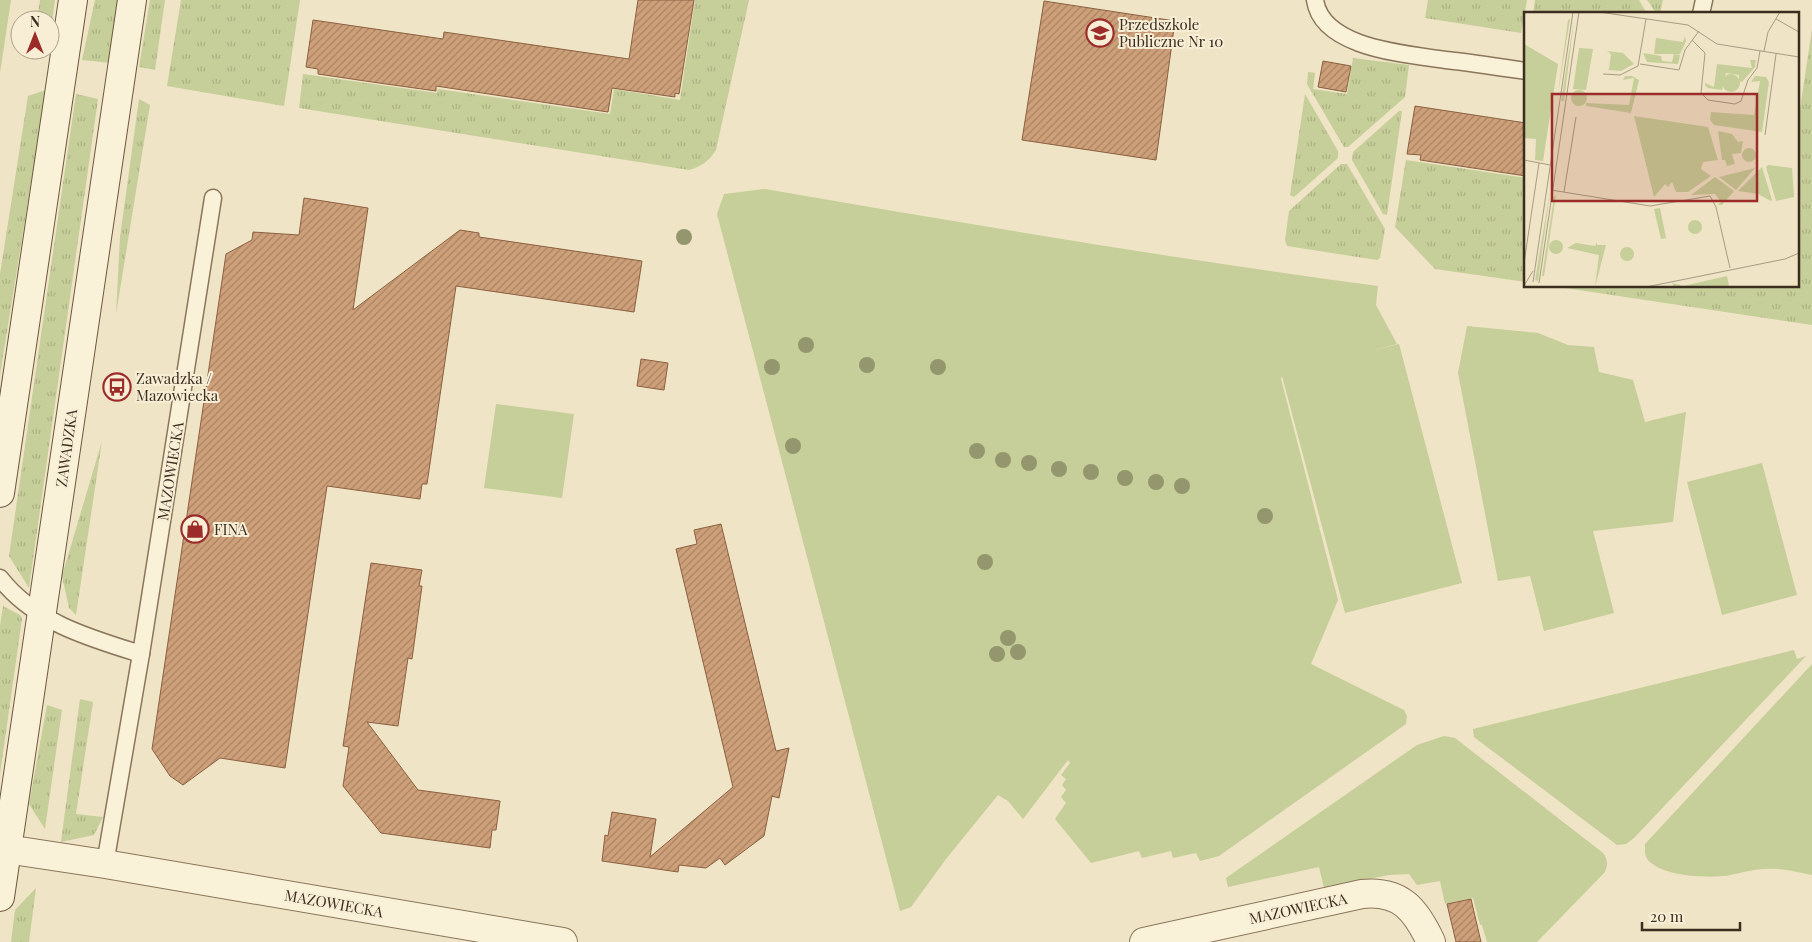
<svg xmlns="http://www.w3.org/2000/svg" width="1812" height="942" viewBox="0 0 1812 942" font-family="'Playfair Display',serif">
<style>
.grass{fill:url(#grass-tufts)}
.park{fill:#c6ce99}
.building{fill:url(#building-hatch);stroke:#8b6040}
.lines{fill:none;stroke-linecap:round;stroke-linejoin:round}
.lane-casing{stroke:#8b765b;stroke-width:19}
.street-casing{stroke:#8b765b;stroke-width:30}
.secondary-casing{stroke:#6d573e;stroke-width:30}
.lane{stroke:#faf1d9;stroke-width:16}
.street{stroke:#faf1d9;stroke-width:28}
.secondary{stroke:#faf1d9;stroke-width:28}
.tree{fill:#94976d}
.labels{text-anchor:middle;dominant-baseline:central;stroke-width:4;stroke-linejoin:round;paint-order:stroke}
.poi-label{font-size:15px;fill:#3b2d1f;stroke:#f7eed5;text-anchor:start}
.street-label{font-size:15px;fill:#3b2d1f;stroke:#f7eed5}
.inset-road{fill:none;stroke:#a79b83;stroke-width:1}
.view{fill:#9c2c29;fill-opacity:0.15;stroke:#9c2c29;stroke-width:2.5}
.inset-edge{fill:none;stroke:#3b2d1f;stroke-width:2.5}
</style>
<defs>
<pattern id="grass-tufts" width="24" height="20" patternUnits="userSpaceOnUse" patternTransform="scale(1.25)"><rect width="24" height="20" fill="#c6ce99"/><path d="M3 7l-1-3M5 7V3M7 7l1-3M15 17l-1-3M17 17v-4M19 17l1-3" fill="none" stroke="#abb183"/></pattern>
<pattern id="building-hatch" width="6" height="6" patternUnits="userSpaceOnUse" patternTransform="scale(1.25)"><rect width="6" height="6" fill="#cea07a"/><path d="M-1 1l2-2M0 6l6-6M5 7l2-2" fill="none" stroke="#a88363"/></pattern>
</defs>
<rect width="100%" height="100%" fill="#efe4c5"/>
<g class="grass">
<path d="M 40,0 L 55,0 L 50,36 L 50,20 L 37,20 Z"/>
<path d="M 95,0 L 118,0 L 110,63 L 82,60 Z"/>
<path d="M 150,0 L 165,0 L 155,70 L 139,67 Z"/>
<path d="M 181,0 L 300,0 L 284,106 L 167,86 Z"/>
<path d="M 695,0 L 749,0 L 716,150 C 709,161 702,166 689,170 L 299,108 L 303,74 L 437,93 L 438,89 L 610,114 L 614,89 L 680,100 Z"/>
<path d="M 1428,0 L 1527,0 L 1521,33 L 1425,18 Z"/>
<path d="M 1535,0 L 1639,0 L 1647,14 L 1533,14 Z"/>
<path d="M 1647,0 L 1663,0 L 1660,14 L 1657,14 Z"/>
<path d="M 1812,29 L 1812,325 L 1552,286 L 1798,286 L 1798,122 Z"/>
<path d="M 1353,58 L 1409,65 L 1405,97 L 1348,147 L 1344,147 L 1307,84 L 1308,72 L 1315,73 L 1313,89 L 1347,94 Z"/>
<path d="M 46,90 L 0,375 L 0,274 L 28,96 Z"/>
<path d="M 76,94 L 98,99 L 29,588 L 9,556 Z"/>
<path d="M 1305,94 L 1338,151 L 1338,158 L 1294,197 L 1290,195 Z"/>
<path d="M 139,99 L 150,105 L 116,314 L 120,237 Z"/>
<path d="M 1399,111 L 1402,111 L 1387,215 L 1383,214 L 1352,160 L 1353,152 Z"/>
<path d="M 1406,160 L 1526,178 L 1526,282 L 1435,269 L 1395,227 Z"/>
<path d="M 1341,164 L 1347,164 L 1385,229 L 1380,258 L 1377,260 L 1287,246 L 1285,240 L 1289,211 Z"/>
<path d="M 102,441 L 76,615 L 69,608 L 62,576 Z"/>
<path d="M 3,606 L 20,615 L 22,619 L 0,774 L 0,626 Z"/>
<path d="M 80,699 L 93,702 L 76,814 L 103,817 L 94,835 L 61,842 Z"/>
<path d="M 47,705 L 62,710 L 45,829 L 29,804 Z"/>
<path d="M 36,888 L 29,942 L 11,942 L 15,910 Z"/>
</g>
<g class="park">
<path d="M 0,0 L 11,0 L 0,73 Z"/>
<path d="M 765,189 C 969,224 1173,259 1378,286 L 1376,305 L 1397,344 L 1367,352 L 1399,344 L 1462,583 L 1345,613 L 1282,376 L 1281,379 L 1338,600 L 1311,664 L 1404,710 L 1407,716 L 1406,724 L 1219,856 L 1200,861 L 1196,853 L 1173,858 L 1171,851 L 1142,858 L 1139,851 L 1091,863 L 1055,819 L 1066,803 L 1061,797 L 1066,790 L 1062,785 L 1066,779 L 1061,775 L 1070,763 L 1068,760 L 1023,819 L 1008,801 L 998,795 L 946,859 L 911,907 L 900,911 L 717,214 L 724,194 Z"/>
<path d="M 1467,326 L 1538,333 L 1568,345 L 1594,347 L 1599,372 L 1633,380 L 1645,422 L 1686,412 L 1673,522 L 1593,531 L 1614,613 L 1544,631 L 1530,576 L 1498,581 L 1458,373 Z"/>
<path d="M 496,404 L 574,414 L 562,498 L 484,488 Z"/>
<path d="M 1762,463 L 1797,595 L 1722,615 L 1687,482 Z"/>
<path d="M 1794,650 L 1797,659 L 1806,656 L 1634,838 L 1626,844 L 1617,845 L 1474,737 L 1473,729 Z"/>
<path d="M 1812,664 L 1812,875 C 1797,872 1782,868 1766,869 C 1752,869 1738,874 1724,876 C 1704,878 1665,876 1650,862 C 1644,857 1645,850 1645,844 Z"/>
<path d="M 1444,736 L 1455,738 L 1603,853 C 1608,860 1608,864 1605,872 L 1537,942 L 1487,942 L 1482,925 L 1480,925 L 1473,898 L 1445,904 L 1440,881 L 1417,885 L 1409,874 L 1389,875 L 1324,888 L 1319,867 L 1228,887 L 1226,878 L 1417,745 Z"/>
</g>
<g class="building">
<path d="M 638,0 L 694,0 L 679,94 L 675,93 L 675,97 L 612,88 L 608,112 L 436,86 L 436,91 L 372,82 L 318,74 L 318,69 L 306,67 L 313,20 L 443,39 L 444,32 L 629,59 Z"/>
<path d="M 1044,1 L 1175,21 L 1156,160 L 1022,140 Z"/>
<path d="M 1323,61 L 1351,66 L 1346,92 L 1318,87 Z"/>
<path d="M 1415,106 L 1526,123 L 1526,176 L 1420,160 L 1421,155 L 1407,154 Z"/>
<path d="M 304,198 L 368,208 L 353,310 L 460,230 L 479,233 L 479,237 L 642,261 L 634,312 L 456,286 L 427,484 L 422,484 L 420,499 L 327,486 L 285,768 L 220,758 L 183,785 L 170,776 L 152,749 L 226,254 L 252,240 L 253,232 L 299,235 Z"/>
<path d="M 641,359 L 668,363 L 664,390 L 637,386 Z"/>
<path d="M 721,524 L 776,751 L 789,748 L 779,798 L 772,796 L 764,836 L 725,865 L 720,858 L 706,868 L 679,865 L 678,872 L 602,861 L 605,835 L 608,836 L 612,812 L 656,819 L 650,857 L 733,787 L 676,549 L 697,544 L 694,530 Z"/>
<path d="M 371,563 L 422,570 L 419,586 L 422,586 L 412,659 L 408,658 L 398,726 L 367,722 L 418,790 L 500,801 L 496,830 L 492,830 L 490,848 L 381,833 L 343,786 L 349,747 L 343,746 Z"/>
<path d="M 1471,899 L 1481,942 L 1456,942 L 1447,904 Z"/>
</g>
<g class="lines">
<g class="lane-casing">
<g id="lane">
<path d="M 1315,0 C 1322,49 1408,54 1446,60 C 1473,63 1499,67 1526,71"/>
<path d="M 1701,14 L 1704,0"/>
<path d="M 0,578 C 34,622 89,638 141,654"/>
<path d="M 105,864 L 141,654 L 213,198"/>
</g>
</g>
<g class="street-casing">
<g id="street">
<path d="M 0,848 L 105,864 L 563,942"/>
<path d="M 1144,942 L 1362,894 C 1401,890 1416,910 1431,942"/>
</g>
</g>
<g class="secondary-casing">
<g id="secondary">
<path d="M 0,493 L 73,0"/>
<path d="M 0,897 L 132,0"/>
</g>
</g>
<use href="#lane" class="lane"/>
<use href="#street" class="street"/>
<use href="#secondary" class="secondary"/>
</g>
<g class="tree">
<circle cx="684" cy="237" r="8"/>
<circle cx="806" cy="345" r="8"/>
<circle cx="867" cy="365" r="8"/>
<circle cx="772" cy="367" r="8"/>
<circle cx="938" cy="367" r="8"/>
<circle cx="793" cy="446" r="8"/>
<circle cx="977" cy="451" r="8"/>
<circle cx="1003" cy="460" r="8"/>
<circle cx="1029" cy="463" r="8"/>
<circle cx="1059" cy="469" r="8"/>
<circle cx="1091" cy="472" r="8"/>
<circle cx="1125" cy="478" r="8"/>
<circle cx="1156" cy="482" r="8"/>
<circle cx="1182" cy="486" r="8"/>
<circle cx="1265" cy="516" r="8"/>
<circle cx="985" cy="562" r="8"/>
<circle cx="1008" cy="638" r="8"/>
<circle cx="1018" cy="652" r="8"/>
<circle cx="997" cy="654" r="8"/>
</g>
<defs>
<g id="school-ring" transform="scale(1.4375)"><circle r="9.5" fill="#f7eed5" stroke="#9c2c29" stroke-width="1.5"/><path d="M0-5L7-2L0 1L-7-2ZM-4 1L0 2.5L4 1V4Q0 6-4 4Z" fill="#9c2c29"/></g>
<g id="bus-ring" transform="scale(1.4375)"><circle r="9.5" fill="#f7eed5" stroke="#9c2c29" stroke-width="1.5"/><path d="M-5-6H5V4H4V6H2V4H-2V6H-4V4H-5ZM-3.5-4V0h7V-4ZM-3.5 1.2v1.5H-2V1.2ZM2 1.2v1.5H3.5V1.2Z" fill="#9c2c29"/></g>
<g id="shop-ring" transform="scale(1.4375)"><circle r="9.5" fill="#f7eed5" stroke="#9c2c29" stroke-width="1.5"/><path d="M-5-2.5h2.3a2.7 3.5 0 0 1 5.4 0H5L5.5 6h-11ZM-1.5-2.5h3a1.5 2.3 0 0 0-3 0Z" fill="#9c2c29"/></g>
</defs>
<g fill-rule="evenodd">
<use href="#school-ring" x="1100" y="33"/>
<use href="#bus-ring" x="117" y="387"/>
<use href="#shop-ring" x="195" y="529"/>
</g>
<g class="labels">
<g class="poi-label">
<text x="1119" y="24">Przedszkole<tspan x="1119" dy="17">Publiczne Nr 10</tspan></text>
<text x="136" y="378">Zawadzka /<tspan x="136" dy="17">Mazowiecka</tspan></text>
<text x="214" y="529">FINA</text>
</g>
<g class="street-label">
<text transform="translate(66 448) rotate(-82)">ZAWADZKA</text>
<text transform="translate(170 471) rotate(-81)">MAZOWIECKA</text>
<text transform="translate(334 903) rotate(10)">MAZOWIECKA</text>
<text transform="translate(1298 908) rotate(-12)">MAZOWIECKA</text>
</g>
</g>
<g transform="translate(1524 12)">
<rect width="275" height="275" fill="#efe4c5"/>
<path d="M 46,7 L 41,38 L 33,88 L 44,8 ZM 50,8 L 40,89 L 37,89 ZM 161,24 L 162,29 L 156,42 L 130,42 L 132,26 L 159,30 ZM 55,36 L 69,37 L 62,78 L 49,77 ZM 83,39 L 99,41 L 110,52 L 97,59 L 84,58 L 99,43 L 85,57 L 87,42 ZM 119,41 L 137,44 L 138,49 L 148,50 L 150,42 L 156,43 L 154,52 L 123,50 ZM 226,48 L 232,48 L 231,55 L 218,70 L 215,69 L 215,63 L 202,61 L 198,78 L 184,76 L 181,73 L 181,71 L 190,75 L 193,52 L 228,56 ZM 108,64 L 115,68 L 107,101 L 62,94 L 62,91 L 105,93 L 110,66 L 99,68 L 101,64 ZM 231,64 L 242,65 L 245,70 L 238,120 L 190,113 L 186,108 L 187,100 L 230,103 L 236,69 L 227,70 ZM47 86a8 8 0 1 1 16 0a8 8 0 1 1-16 0ZM 244,153 L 268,156 L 270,185 L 252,189 L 242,155 ZM 26,180 L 26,181 L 14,269 L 11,268 ZM 32,183 L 20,264 L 18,264 L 30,185 ZM25 235a7 7 0 1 1 14 0a7 7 0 1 1-14 0ZM 73,230 L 73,233 L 82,233 L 71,275 L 75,243 L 43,236 L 52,231 L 71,234 Z" fill="#c6ce99"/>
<path d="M 0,32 L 34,52 L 19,149 L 11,148 L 12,127 L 0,126 ZM198 71a9 9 0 1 1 18 0a9 9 0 1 1-18 0ZM 110,104 L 184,115 L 194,148 L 179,150 L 177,157 L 187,164 L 164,180 L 152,180 L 148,170 L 144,175 L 141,172 L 130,185 ZM 194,119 L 208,122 L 214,130 L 219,129 L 217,141 L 208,142 L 211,152 L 203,154 L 201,148 L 198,148 ZM218 143a7 7 0 1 1 14 0a7 7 0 1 1-14 0ZM 238,155 L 248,188 L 247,189 L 234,182 L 214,179 ZM 231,156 L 212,178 L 195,165 ZM 191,165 L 210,179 L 198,193 L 194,193 L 197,190 L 191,182 L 167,183 ZM256 176a6 6 0 1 1 12 0a6 6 0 1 1-12 0ZM 136,196 L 142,226 L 137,227 L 130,197 ZM164 215a7 7 0 1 1 14 0a7 7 0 1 1-14 0ZM96 242a7 7 0 1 1 14 0a7 7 0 1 1-14 0ZM 203,264 L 205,274 L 200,275 L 150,275 L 148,271 L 159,274 Z" fill="#c6ce99"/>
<path class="inset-road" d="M 75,0 L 164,13 L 193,32 L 275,45M 252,7 L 275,20M 168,28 L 181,41 L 177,81 L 184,88 L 211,92 L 217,89 L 224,68 L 233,56 L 236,39M 240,39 L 244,20 L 256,0M 116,52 L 155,58 L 161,38 L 175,19M 79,62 L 96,63 L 114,54 L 122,7M 241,123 L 252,42M 0,148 L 26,153M 27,178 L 126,194 L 186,184 L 192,195 L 206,256M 40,180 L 52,105M 0,251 L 15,151M 9,270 L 49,0M 15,271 L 55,0M 1,272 L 9,259M 122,275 L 261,247 L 275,241"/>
<path class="view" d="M 28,82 L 233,82 L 233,189 L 28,189 Z"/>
<rect width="275" height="275" class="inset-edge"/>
</g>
<g transform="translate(35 35)"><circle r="24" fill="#f7eed5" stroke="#aca18c"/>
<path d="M0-4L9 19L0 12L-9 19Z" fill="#9c2c29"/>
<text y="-8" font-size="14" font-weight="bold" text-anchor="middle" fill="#3b2d1f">N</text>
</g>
<path d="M1642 922v8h98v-8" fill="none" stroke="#3b2d1f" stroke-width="2.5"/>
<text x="1650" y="922" font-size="15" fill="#3b2d1f" stroke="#f7eed5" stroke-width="4" paint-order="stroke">20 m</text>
</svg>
